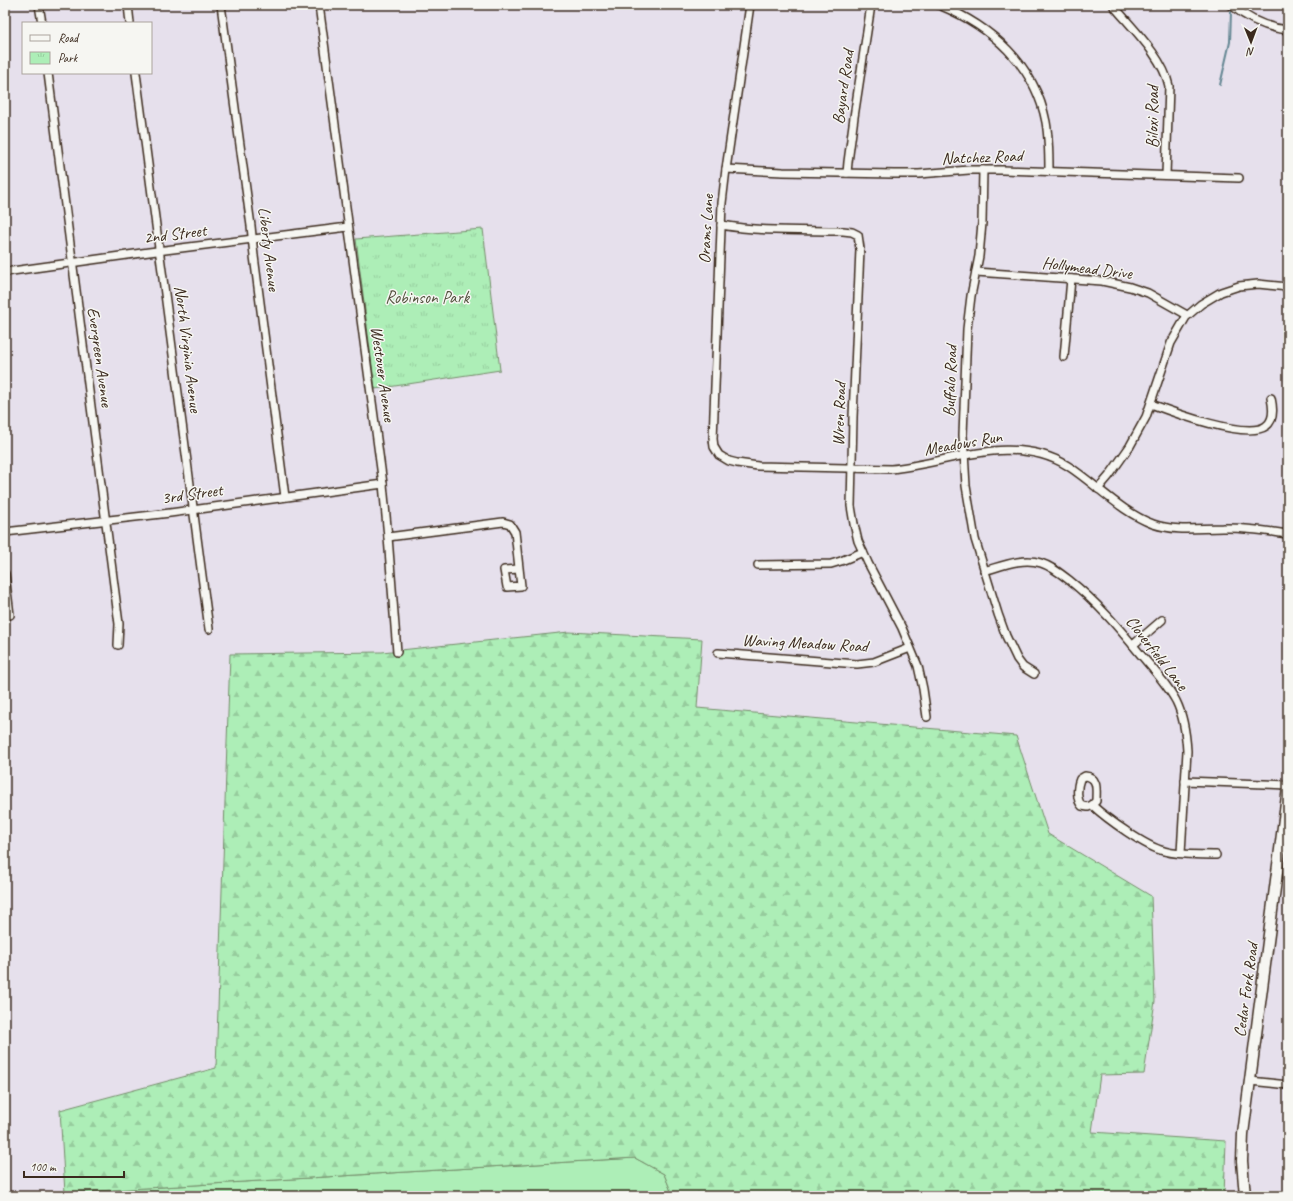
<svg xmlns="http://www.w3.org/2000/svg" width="1293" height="1201" viewBox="0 0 1293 1201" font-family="Caveat,sans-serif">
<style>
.grass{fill:#adeeb7;stroke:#748c6a}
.forest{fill:url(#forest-firs);stroke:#748c6a}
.park{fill:url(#park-tufts);stroke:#748c6a}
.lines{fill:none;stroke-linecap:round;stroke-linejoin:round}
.stream{stroke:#648692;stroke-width:2}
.street-casing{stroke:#3b2a1e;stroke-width:10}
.secondary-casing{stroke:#3b2a1e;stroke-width:13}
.street{stroke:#f6f6f2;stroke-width:7}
.secondary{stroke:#f6f6f2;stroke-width:10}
.labels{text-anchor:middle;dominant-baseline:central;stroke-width:3;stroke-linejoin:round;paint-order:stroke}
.street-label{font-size:17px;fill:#3b2a1e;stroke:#f6f6f2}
.park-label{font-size:17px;fill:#52513d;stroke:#f6f6f2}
</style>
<defs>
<pattern id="forest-firs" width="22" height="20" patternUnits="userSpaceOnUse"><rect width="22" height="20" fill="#adeeb7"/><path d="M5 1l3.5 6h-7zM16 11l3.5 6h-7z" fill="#96cc9d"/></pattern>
<pattern id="park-tufts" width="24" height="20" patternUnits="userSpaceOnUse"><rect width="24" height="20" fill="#adeeb7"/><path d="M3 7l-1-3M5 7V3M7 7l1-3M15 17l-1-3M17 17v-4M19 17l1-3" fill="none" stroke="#96cc9d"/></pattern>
</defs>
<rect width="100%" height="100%" fill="#e6e0ec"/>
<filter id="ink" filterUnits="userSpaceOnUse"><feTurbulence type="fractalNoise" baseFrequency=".025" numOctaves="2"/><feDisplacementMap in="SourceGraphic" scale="8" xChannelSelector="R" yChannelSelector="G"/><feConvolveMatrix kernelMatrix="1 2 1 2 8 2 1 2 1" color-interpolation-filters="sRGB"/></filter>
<g filter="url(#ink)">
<path class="grass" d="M 635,1158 L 664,1174 L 673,1196 L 58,1196 L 65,1193 Z"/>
<path class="forest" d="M 569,632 L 702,639 L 697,708 L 1016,736 L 1048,834 L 1151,896 L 1155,1001 L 1144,1074 L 1100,1075 L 1092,1132 L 1226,1141 L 1224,1196 L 673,1196 L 664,1174 L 635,1158 L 65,1193 L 60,1110 L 216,1068 L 230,654 L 382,652 Z"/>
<path class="park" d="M 483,229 L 500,370 L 375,389 L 356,239 Z"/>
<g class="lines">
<path class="stream" d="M 1220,85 L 1230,42 L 1231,12"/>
<g class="street-casing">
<g id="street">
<path d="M 39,5 L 42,23"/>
<path d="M 128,5 L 130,23"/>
<path d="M 221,5 L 251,226 L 254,256 L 285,497"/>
<path d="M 319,5 L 383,484 L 388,537 L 397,652"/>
<path d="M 750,5 L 726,169 L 722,203 L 713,439 L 714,447 L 719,455 L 729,461 L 737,463 L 758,466 L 891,469 C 949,463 1013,432 1068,466 C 1096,484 1121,512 1153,524 C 1177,532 1197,528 1222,528 C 1244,527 1266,531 1288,534"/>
<path d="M 939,5 C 991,26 1035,65 1046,122 C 1049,139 1049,155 1049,171"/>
<path d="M 1113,5 C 1132,28 1163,57 1169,86 L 1166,175"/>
<path d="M 1231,5 C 1248,19 1266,28 1288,30"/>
<path d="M 48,73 L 119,624 L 118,645"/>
<path d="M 136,73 L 209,629"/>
<path d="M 726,169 L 783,172 L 894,174 L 919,174 L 969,170 L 1003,170 L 1239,178"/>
<path d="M 983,170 L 982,223 L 979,256 L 971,296 L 967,329 L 963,435 L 966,486 L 975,539 L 998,614 L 1006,636 L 1017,659 L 1023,667 L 1034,674"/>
<path d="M 847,173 L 848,162 L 854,117 L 871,5"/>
<path d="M 721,225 C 761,232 802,230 843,231 L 852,232 L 858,235 L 860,249 L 853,417 L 851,506 L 854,524 L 858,541 L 868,563 L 902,628 L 918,666 L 923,689 L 927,717"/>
<path d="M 5,272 L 149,252 L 348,227"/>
<path d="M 976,272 L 1102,281 L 1130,287 L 1148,293 L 1187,315"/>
<path d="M 1064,357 L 1071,279"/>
<path d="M 1151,404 C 1172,412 1247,440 1266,426 C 1275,420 1273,407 1271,398"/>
<path d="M 1098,489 L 1109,476 L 1130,446 L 1146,417 L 1171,343 L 1186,317 L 1201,304 L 1221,292 L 1239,286 L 1258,284 L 1288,287"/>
<path d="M 5,532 L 170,513 L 383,484"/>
<path d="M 388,537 L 503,522 L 510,524 L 515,532 L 521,586 L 507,587 L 504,570 L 519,569"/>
<path d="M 758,565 L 831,564 L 841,561 L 863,552"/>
<path d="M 984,571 C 1002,566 1022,557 1041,563 C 1051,566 1060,573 1069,580 C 1097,602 1119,628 1141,655 C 1153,669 1167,684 1176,701 C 1184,717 1186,734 1187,751 L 1181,853"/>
<path d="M 5,574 L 10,615"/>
<path d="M 1133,645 L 1162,620"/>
<path d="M 718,653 L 857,664 L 874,662 L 910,648"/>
<path d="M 1185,781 L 1288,785"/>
<path d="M 1092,805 L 1096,801 C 1096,791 1099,777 1085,776 L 1080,779 C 1077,786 1076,800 1082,806 L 1088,807 L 1092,805 C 1107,819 1146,847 1164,851 C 1181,856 1200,854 1216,855"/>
<path d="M 1250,1081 L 1288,1085"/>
</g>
</g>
<g class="secondary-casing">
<path id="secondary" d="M 1245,1196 L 1242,1161 L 1243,1134 L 1288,788"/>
</g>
<use href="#street" class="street"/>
<use href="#secondary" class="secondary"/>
</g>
</g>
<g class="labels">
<g class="street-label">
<text transform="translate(843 87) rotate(-82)">Bayard Road</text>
<text transform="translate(1152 117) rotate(-90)">Biloxi Road</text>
<text transform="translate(982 157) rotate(-2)">Natchez Road</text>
<text transform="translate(706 229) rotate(-87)">Orams Lane</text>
<text transform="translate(175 234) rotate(-7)">2nd Street</text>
<text transform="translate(269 249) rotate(83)">Liberty Avenue</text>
<text transform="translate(1087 268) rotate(7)">Hollymead Drive</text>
<text transform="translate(188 349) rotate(83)">North Virginia Avenue</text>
<text transform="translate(100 357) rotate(82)">Evergreen Avenue</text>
<text transform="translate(383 374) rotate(82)">Westover Avenue</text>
<text transform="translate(950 381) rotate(-88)">Buffalo Road</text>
<text transform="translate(839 414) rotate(-88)">Wren Road</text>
<text transform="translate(963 443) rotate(-10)">Meadows Run</text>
<text transform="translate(192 494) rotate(-8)">3rd Street</text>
<text transform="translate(805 643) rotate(3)">Waving Meadow Road</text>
<text transform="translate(1157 653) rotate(52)">Cloverfield Lane</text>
<text transform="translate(1246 990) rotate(-82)">Cedar Fork Road</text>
</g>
<g class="park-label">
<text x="427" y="297">Robinson Park</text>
</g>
</g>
<rect width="1293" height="1201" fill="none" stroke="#f6f6f2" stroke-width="20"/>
<rect x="10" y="10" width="1273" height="1181" fill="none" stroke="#3b2a1e" stroke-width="1.5" filter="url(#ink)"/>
<rect x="22" y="22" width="130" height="52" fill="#f6f6f2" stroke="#aba49d"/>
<rect x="30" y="35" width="20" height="6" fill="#f6f6f2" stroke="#aba49d"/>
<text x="58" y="42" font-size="12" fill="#3b2a1e">Road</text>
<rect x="30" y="52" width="20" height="12" fill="url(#park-tufts)" stroke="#aba49d"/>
<text x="58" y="62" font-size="12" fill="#3b2a1e">Park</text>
<g transform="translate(1251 42) rotate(179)" stroke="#f6f6f2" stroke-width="3" paint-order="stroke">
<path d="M0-3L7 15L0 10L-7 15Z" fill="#3b2a1e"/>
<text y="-6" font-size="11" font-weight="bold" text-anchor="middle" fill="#3b2a1e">N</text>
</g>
<path d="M24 1171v6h100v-6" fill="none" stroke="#3b2a1e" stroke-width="2"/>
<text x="30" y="1171" font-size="12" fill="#3b2a1e" stroke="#f6f6f2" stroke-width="3" paint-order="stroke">100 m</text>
</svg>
